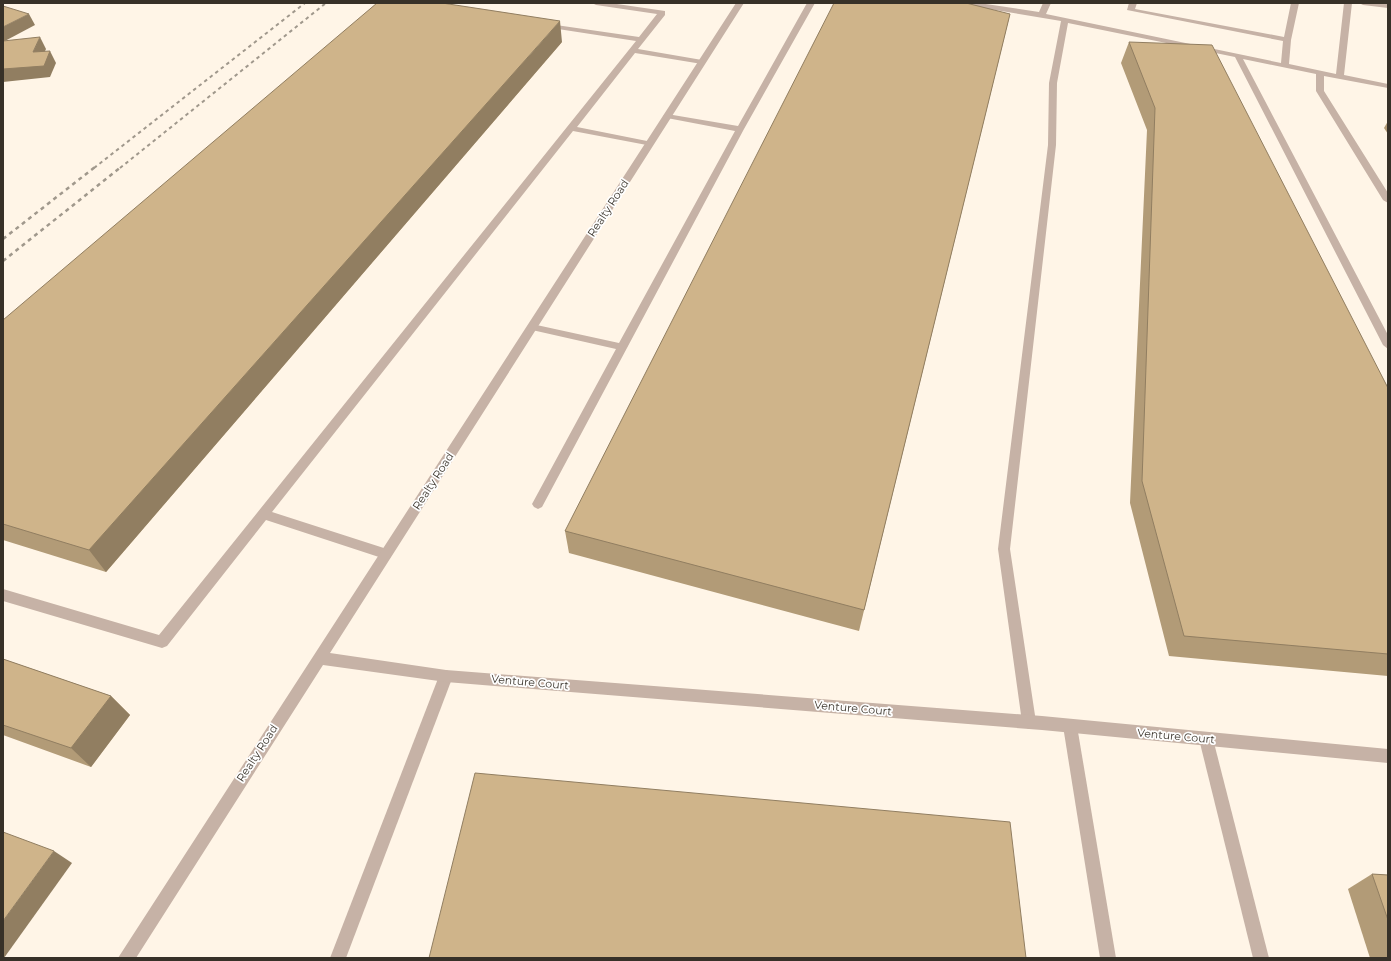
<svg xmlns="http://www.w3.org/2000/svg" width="1391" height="961" viewBox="0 0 1391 961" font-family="Montserrat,sans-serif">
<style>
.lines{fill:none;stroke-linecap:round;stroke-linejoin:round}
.lane{fill:#c6b2a6;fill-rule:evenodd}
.street{fill:#c6b2a6;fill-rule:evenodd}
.rail-far1{stroke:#a0988c;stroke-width:2;stroke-dasharray:3.5 3.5;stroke-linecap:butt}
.rail{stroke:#a0988c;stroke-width:2.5;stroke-dasharray:4 4;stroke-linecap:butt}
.wall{fill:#b29b77}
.shaded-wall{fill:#917e61}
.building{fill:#cfb48a;stroke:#917e61}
.labels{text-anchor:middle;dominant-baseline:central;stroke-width:3.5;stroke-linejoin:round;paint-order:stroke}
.street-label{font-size:11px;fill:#373128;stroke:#fff}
</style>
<rect width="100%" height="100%" fill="#fff5e7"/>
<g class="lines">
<g class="lane">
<path d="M 592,3 L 610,3 L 665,11 L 665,15 L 638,49 L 702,60 L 706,62 L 702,64 L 635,53 L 577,127 L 652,142 L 652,146 L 573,131 L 272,512 L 390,550 L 391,554 L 390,558 L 385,559 L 266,520 L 167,646 L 162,648 L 3,601 L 3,589 L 159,635 L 636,41 L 545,27 L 541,25 L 542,23 L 639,37 L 657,14 L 596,5 Z"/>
<path d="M 807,3 L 815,3 L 744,129 L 542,507 L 538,509 L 534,507 L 532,504 L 616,349 L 532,330 L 527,327 L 532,324 L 619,343 L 735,131 L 667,118 L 663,116 L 667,114 L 738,126 Z"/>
<path d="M 961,3 L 979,3 L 1039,12 L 1043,3 L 1051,3 L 1046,14 L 1281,63 L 1283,41 L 1127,10 L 1129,3 L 1137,3 L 1135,9 L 1284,37 L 1291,3 L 1299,3 L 1291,40 L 1289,64 L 1336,74 L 1344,3 L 1352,3 L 1344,75 L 1388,84 L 1388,88 L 1324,76 L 1324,91 L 1388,193 L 1388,203 L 1383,200 L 1316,91 L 1316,74 L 1243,59 L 1388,335 L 1388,349 L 1383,345 L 1235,57 L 1068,23 L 1057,83 L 1056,145 L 1010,549 L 1036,722 L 1034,727 L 1029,729 L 1024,727 L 1022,722 L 998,549 L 1048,145 L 1049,83 L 1061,21 L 965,5 Z"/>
<path d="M 1359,3 L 1388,4 L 1388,8 L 1363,5 Z"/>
<path d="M 446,670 L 451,672 L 453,676 L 346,958 L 330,958 L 439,676 L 441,672 Z"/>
<path d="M 1070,719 L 1075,721 L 1077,726 L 1116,958 L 1100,958 L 1063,726 L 1065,721 Z"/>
<path d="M 1206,732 L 1211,734 L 1213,739 L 1269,958 L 1253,958 L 1199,739 L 1201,734 Z"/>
</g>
<path class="street" d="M 736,3 L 744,3 L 330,653 L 446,670 L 1042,716 L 1388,749 L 1388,763 L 1042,730 L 446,682 L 323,665 L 136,958 L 118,958 Z"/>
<g class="rail-far1">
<path d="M 94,168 L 305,3"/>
<path d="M 120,168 L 326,3"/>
</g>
<g class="rail">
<path d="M 3,239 L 95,167"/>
<path d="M 3,261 L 121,167"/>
</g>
</g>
<g class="wall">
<path d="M 1010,14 L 859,631 L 569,553 L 565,531 Z"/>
<path d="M 562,42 L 106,572 L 3,540 L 3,320 Z"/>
<path d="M 1129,42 L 1388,388 L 1388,676 L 1169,656 L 1130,503 L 1147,130 L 1121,63 Z"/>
<path d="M 1388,121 L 1388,134 L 1384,128 Z"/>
<path d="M 3,659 L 111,696 L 130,715 L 91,767 L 3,735 Z"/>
<path d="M 1372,874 L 1388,875 L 1388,958 L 1370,958 L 1348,889 Z"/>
</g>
<g class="shaded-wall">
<path d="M 29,14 L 35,25 L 3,42 L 3,27 Z"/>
<path d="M 560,21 L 562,42 L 106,572 L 89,550 Z"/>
<path d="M 40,37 L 46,49 L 39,64 L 33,52 Z"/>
<path d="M 50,51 L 56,63 L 50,77 L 3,82 L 3,69 Z"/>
<path d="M 111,696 L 130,715 L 91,767 L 71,748 Z"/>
<path d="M 54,851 L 72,863 L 4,958 L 3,958 L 3,921 Z"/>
</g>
<g class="building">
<path d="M 377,3 L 442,3 L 560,21 L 89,550 L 3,524 L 3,320 Z"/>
<path d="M 834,3 L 966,3 L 1010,14 L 864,610 L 565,531 Z"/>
<path d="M 3,6 L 29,14 L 3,27 Z"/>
<path d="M 40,37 L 33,52 L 50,51 L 44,66 L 3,69 L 3,41 Z"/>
<path d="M 1129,42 L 1212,45 L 1388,388 L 1388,654 L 1184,636 L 1142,481 L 1155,108 Z"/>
<path d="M 3,659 L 111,696 L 71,748 L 3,725 Z"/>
<path d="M 475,773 L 1010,822 L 1026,958 L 429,958 Z"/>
<path d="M 3,832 L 54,851 L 3,921 Z"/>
<path d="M 1372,874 L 1388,875 L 1388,920 Z"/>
</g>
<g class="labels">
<g class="street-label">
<text transform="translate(608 208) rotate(-57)">Realty Road</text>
<text transform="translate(433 481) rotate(-57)">Realty Road</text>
<text transform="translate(530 682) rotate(5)">Venture Court</text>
<text transform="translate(853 708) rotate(5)">Venture Court</text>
<text transform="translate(1176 736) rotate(5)">Venture Court</text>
<text transform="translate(257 753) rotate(-57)">Realty Road</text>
</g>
</g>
<rect width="1391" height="961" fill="none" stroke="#373128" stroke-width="8"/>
</svg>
